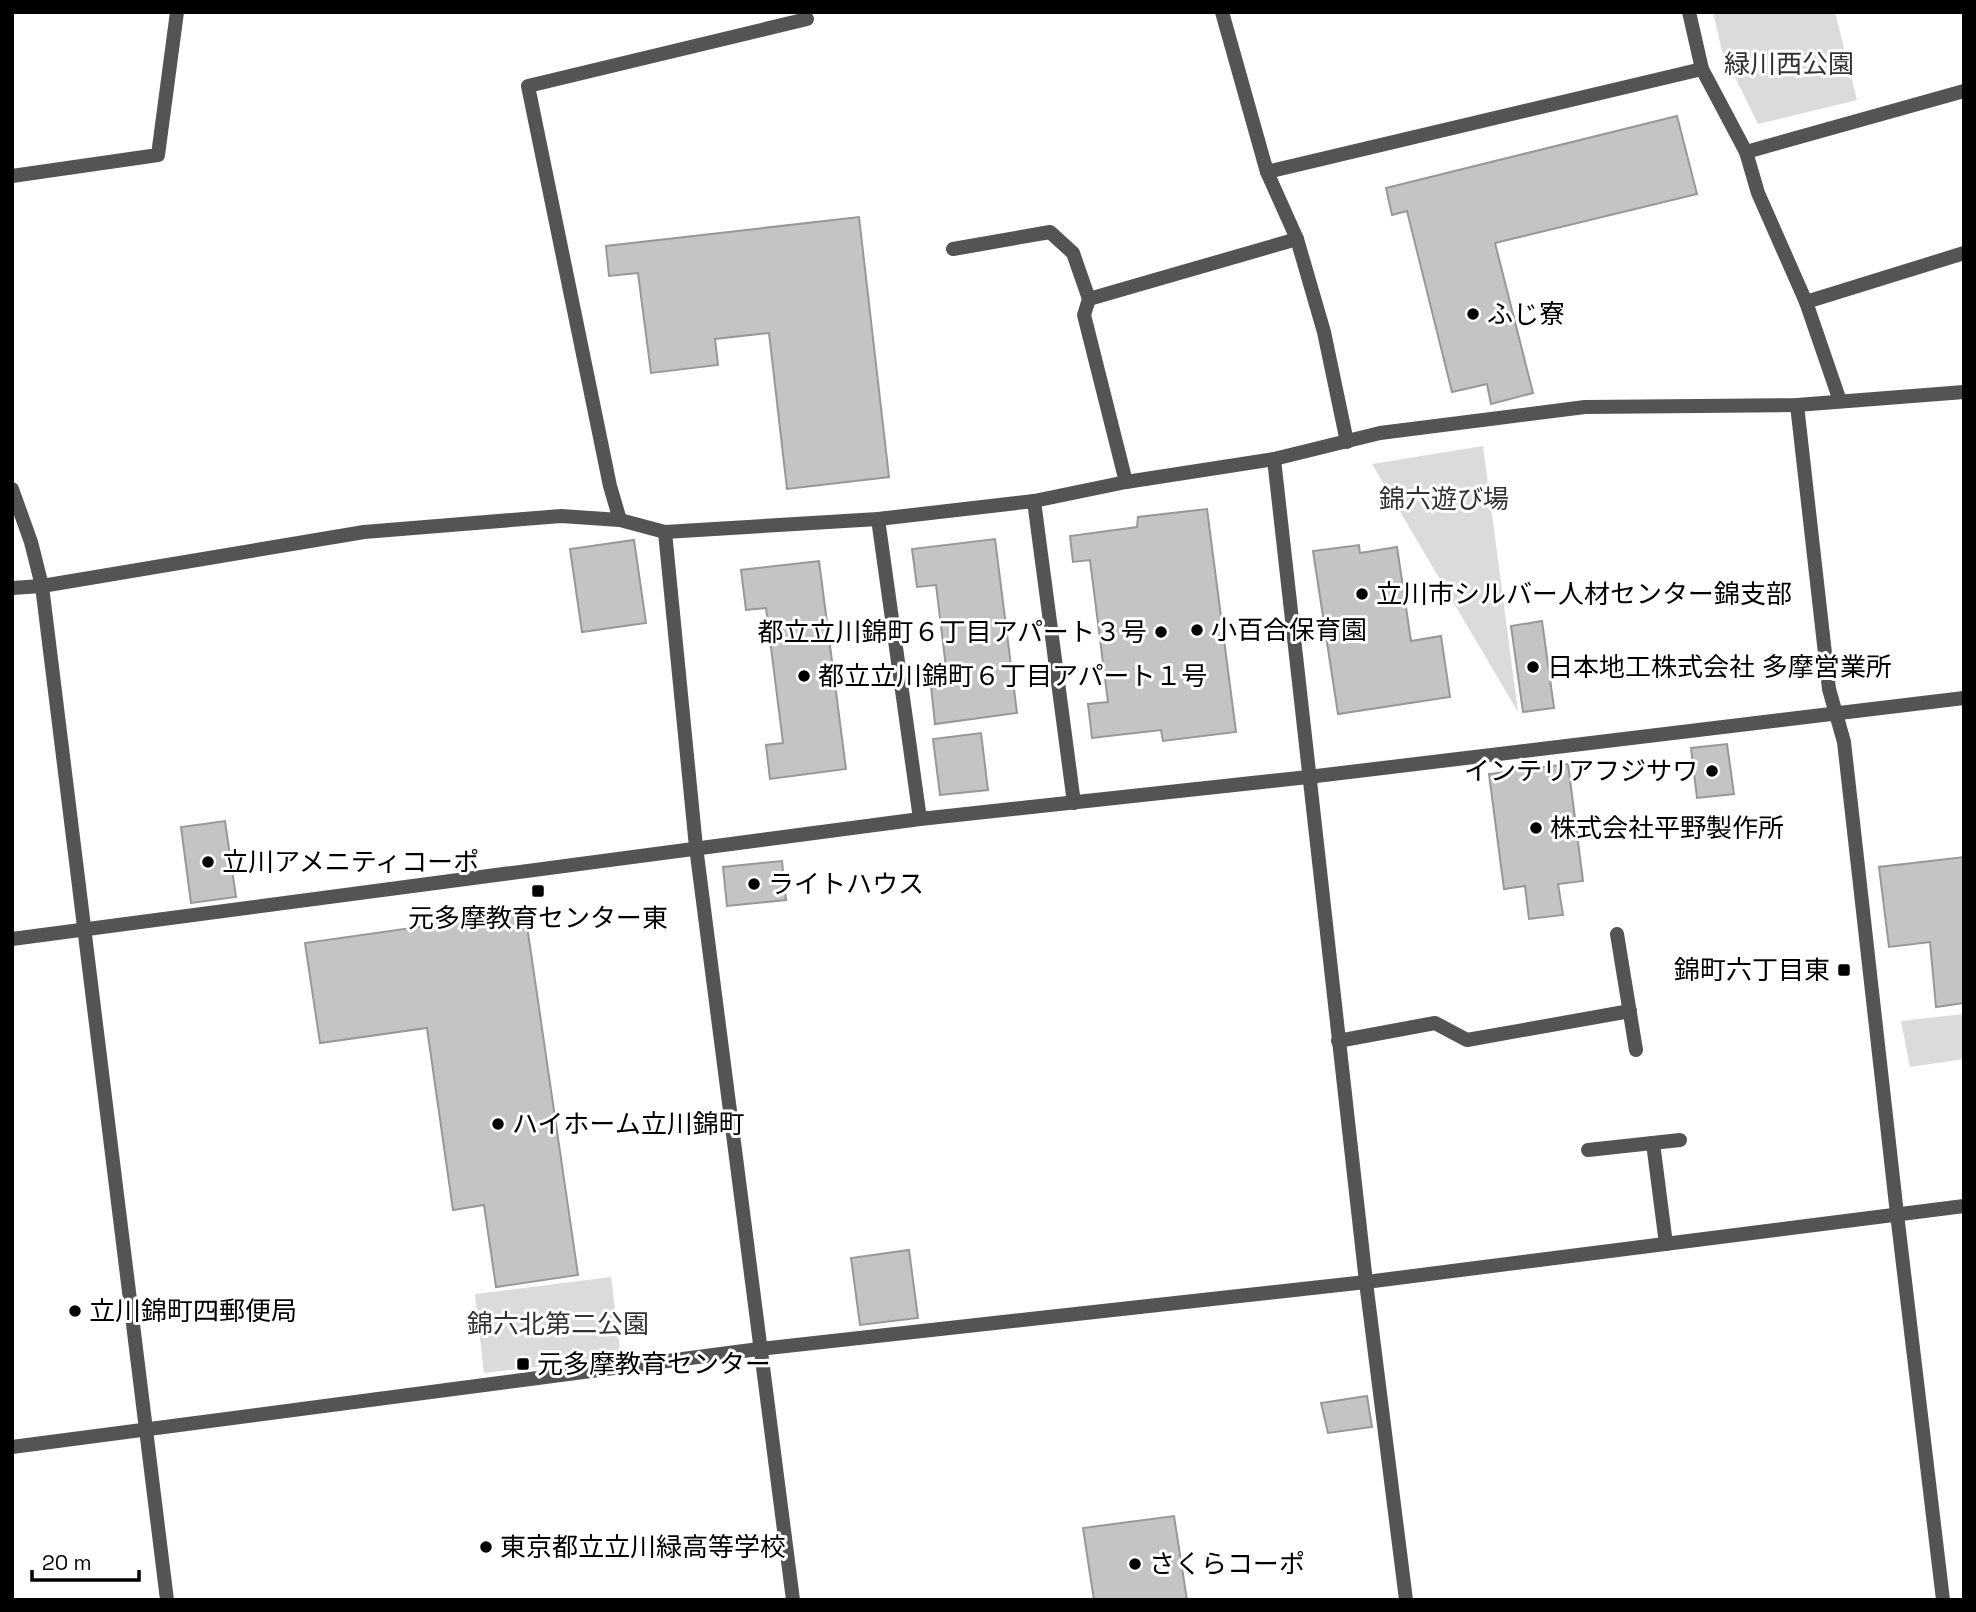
<svg xmlns="http://www.w3.org/2000/svg" width="1976" height="1612" viewBox="0 0 1976 1612" font-family="'Space Grotesk','Noto Sans JP',sans-serif">
<style>
.green{fill:#dbdbdb}
.building{fill:#c4c4c4;stroke:#989898;stroke-width:2}
.lines{fill:none;stroke-linecap:round;stroke-linejoin:round}
.service{stroke:#545454;stroke-width:14}
.minor{stroke:#545454;stroke-width:14}
.poi-dot{fill:#000;stroke:#fff;stroke-width:2.5}
.labels{text-anchor:middle;dominant-baseline:central;stroke-width:6;stroke-linejoin:round;paint-order:stroke}
.park-label{font-size:26px;fill:#323232;stroke:#fff}
.poi-label{font-size:26px;fill:#000;stroke:#fff;text-anchor:start}
</style>
<rect width="100%" height="100%" fill="#fff"/>
<g class="green">
<path d="M 1713,12 L 1835,12 L 1857,100 L 1758,124 L 1722,51 Z"/>
<path d="M 1483,446 L 1518,712 L 1372,464 Z"/>
<path d="M 1964,1014 L 1964,1059 L 1910,1067 L 1901,1021 Z"/>
<path d="M 611,1277 L 621,1357 L 484,1373 L 475,1294 Z"/>
</g>
<g class="building">
<path d="M 1677,116 L 1697,194 L 1495,243 L 1533,393 L 1491,404 L 1487,384 L 1452,392 L 1407,211 L 1392,215 L 1386,188 Z"/>
<path d="M 859,217 L 889,477 L 787,489 L 769,333 L 715,339 L 718,365 L 651,373 L 638,273 L 609,276 L 606,246 Z"/>
<path d="M 1207,509 L 1236,732 L 1163,741 L 1161,730 L 1092,738 L 1088,704 L 1108,702 L 1090,560 L 1073,562 L 1070,536 L 1137,527 L 1138,517 Z"/>
<path d="M 995,539 L 1017,713 L 935,724 L 931,686 L 948,684 L 936,585 L 917,587 L 912,549 Z"/>
<path d="M 634,540 L 646,623 L 582,632 L 570,549 Z"/>
<path d="M 1359,545 L 1360,553 L 1397,547 L 1411,641 L 1441,636 L 1450,697 L 1338,714 L 1313,551 Z"/>
<path d="M 819,561 L 846,769 L 770,779 L 766,745 L 783,743 L 766,608 L 746,610 L 741,570 Z"/>
<path d="M 1542,621 L 1554,708 L 1523,712 L 1511,626 Z"/>
<path d="M 981,733 L 988,790 L 940,795 L 933,739 Z"/>
<path d="M 1727,744 L 1734,794 L 1697,798 L 1691,748 Z"/>
<path d="M 1568,764 L 1583,881 L 1558,884 L 1563,915 L 1529,919 L 1525,886 L 1504,889 L 1489,774 Z"/>
<path d="M 225,821 L 236,897 L 191,903 L 181,827 Z"/>
<path d="M 1964,857 L 1964,1003 L 1936,1007 L 1930,942 L 1889,947 L 1879,867 Z"/>
<path d="M 782,861 L 786,900 L 727,906 L 723,867 Z"/>
<path d="M 525,912 L 578,1275 L 496,1287 L 484,1205 L 453,1210 L 427,1028 L 320,1043 L 305,943 Z"/>
<path d="M 909,1250 L 918,1318 L 860,1325 L 851,1258 Z"/>
<path d="M 1367,1396 L 1372,1427 L 1328,1433 L 1321,1403 Z"/>
<path d="M 1174,1516 L 1187,1600 L 1094,1600 L 1083,1528 Z"/>
</g>
<g class="lines">
<g class="service">
<path d="M 1746,152 L 1758,193 L 1806,302 L 1840,401"/>
<path d="M 1089,299 L 1084,315 L 1126,482"/>
<path d="M 1806,302 L 1964,253"/>
<path d="M 1034,501 L 1074,803"/>
<path d="M 878,519 L 920,819"/>
<path d="M 1617,934 L 1636,1050"/>
<path d="M 1653,1143 L 1666,1244"/>
<path d="M 1588,1150 L 1680,1140"/>
</g>
<g class="minor">
<path d="M 1222,12 L 1267,172"/>
<path d="M 1689,12 L 1702,69 L 1746,152 L 1964,91"/>
<path d="M 12,176 L 158,155 L 177,12"/>
<path d="M 953,249 L 1050,232 L 1073,253 L 1089,299 L 1297,239"/>
<path d="M 1797,405 L 1829,689 L 1844,742 L 1897,1214 L 1943,1600"/>
<path d="M 1347,442 L 1324,332 L 1297,239 L 1267,172 L 1702,69"/>
<path d="M 1274,459 L 1366,1282 L 1406,1600"/>
<path d="M 12,489 L 31,542 L 42,586 L 167,1600"/>
<path d="M 620,520 L 610,486 L 528,86 L 807,19"/>
<path d="M 665,532 L 696,847 L 793,1600"/>
<path d="M 12,588 L 42,586 L 364,532 L 561,516 L 620,520 L 665,532 L 878,519 L 1034,501 L 1126,482 L 1274,459 L 1380,433 L 1585,407 L 1797,405 L 1964,392"/>
<path d="M 12,939 L 920,819 L 1308,777 L 1964,698"/>
<path d="M 1338,1041 L 1435,1023 L 1467,1040 L 1630,1011"/>
<path d="M 12,1447 L 759,1349 L 1366,1282 L 1964,1206"/>
</g>
</g>
<g class="poi-dot">
<circle cx="1473" cy="314" r="7"/>
<circle cx="1362" cy="594" r="7"/>
<circle cx="1197" cy="630" r="7"/>
<circle cx="1161" cy="632" r="7"/>
<circle cx="1533" cy="667" r="7"/>
<circle cx="804" cy="676" r="7"/>
<circle cx="1712" cy="771" r="7"/>
<circle cx="1536" cy="828" r="7"/>
<circle cx="208" cy="862" r="7"/>
<circle cx="754" cy="884" r="7"/>
<rect x="531" y="884" width="14" height="14" rx="3.5"/>
<rect x="1837" y="963" width="14" height="14" rx="3.5"/>
<circle cx="498" cy="1124" r="7"/>
<circle cx="75" cy="1311" r="7"/>
<rect x="516" y="1357" width="14" height="14" rx="3.5"/>
<circle cx="486" cy="1547" r="7"/>
<circle cx="1135" cy="1564" r="7"/>
</g>
<g class="labels">
<g class="park-label">
<text x="1789" y="64">緑川西公園</text>
<text x="1444" y="499">錦六遊び場</text>
<text x="558" y="1324">錦六北第二公園</text>
</g>
<g class="poi-label">
<text x="1487" y="314">ふじ寮</text>
<text x="1376" y="594">立川市シルバー人材センター錦支部</text>
<text x="1211" y="630">小百合保育園</text>
<text x="1147" y="632" text-anchor="end">都立立川錦町６丁目アパート３号</text>
<text x="1547" y="667">日本地工株式会社 多摩営業所</text>
<text x="818" y="676">都立立川錦町６丁目アパート１号</text>
<text x="1698" y="771" text-anchor="end">インテリアフジサワ</text>
<text x="1550" y="828">株式会社平野製作所</text>
<text x="222" y="862">立川アメニティコーポ</text>
<text x="768" y="884">ライトハウス</text>
<text x="538" y="918" text-anchor="middle">元多摩教育センター東</text>
<text x="1830" y="970" text-anchor="end">錦町六丁目東</text>
<text x="512" y="1124">ハイホーム立川錦町</text>
<text x="89" y="1311">立川錦町四郵便局</text>
<text x="537" y="1364">元多摩教育センター</text>
<text x="500" y="1547">東京都立立川緑高等学校</text>
<text x="1149" y="1564">さくらコーポ</text>
</g>
</g>
<rect width="1976" height="1612" fill="none" stroke="#000000" stroke-width="28"/>
<path d="M32 1570v10h107v-10" fill="none" stroke="#000000" stroke-width="3.5"/>
<text x="42" y="1570" font-size="21" fill="#000000" stroke="#ffffff" stroke-width="5" paint-order="stroke">20 m</text>
</svg>
